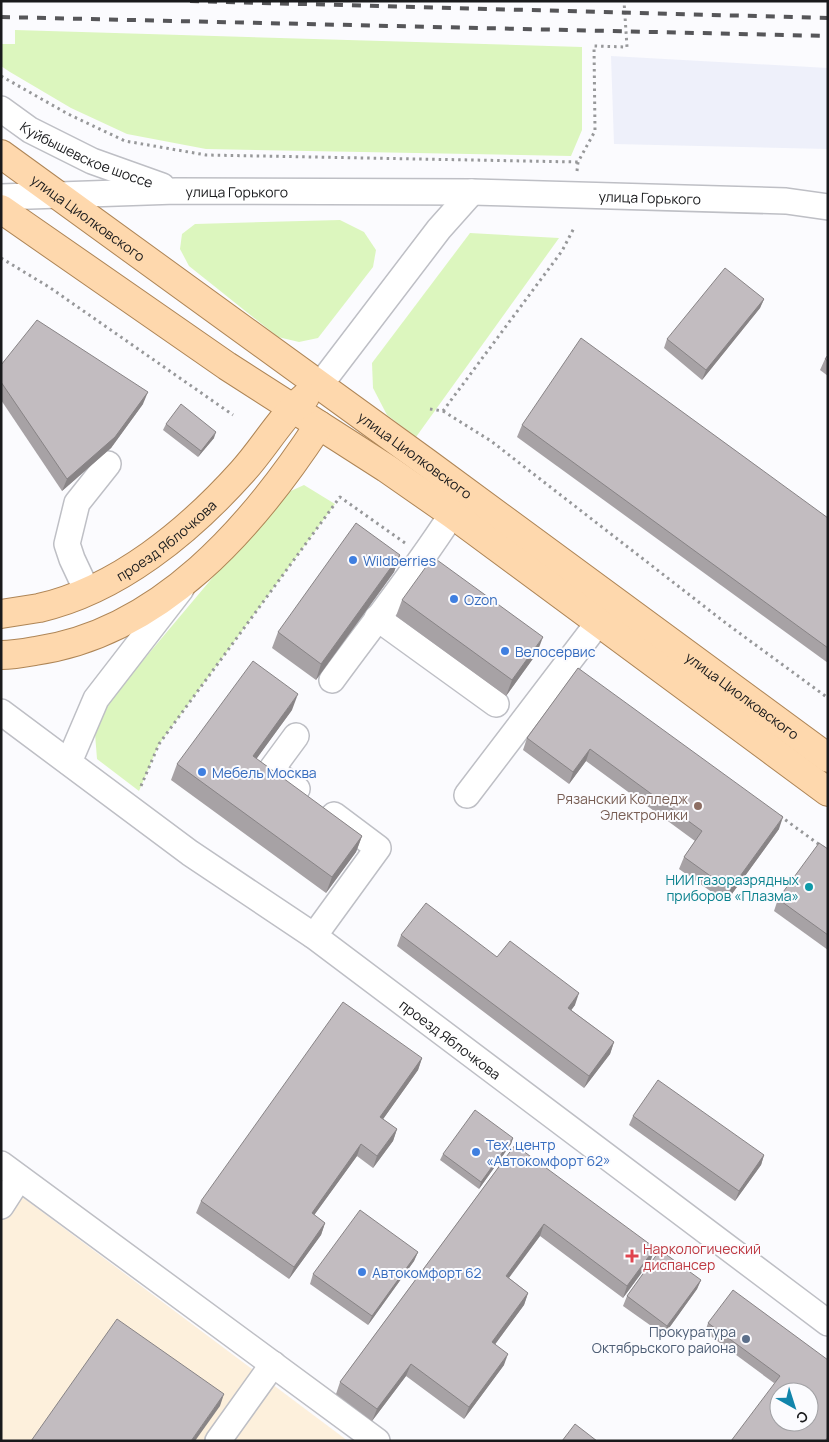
<svg xmlns="http://www.w3.org/2000/svg" width="829" height="1442" viewBox="0 0 829 1442" font-family="Manrope,sans-serif">
<style>
.built{fill:#eef0fa}
.industrial{fill:#fdf0dc}
.green{fill:#dcf6be}
.lines{fill:none;stroke-linecap:round;stroke-linejoin:round}
.minor-casing{stroke:#bebfc5;stroke-width:28}
.major-casing{stroke:#ae8556;stroke-width:30}
.path{stroke:#97989a;stroke-width:3;stroke-dasharray:2.5 4;stroke-linecap:butt}
.minor{stroke:#fff;stroke-width:25}
.major{stroke:#fed8ad;stroke-width:28}
.rail{stroke:#565659;stroke-width:4;stroke-dasharray:9 9;stroke-linecap:butt}
.wall{fill:#a7a2a5}
.shaded-wall{fill:#888486}
.building{fill:#c2bcc0;stroke:#888486;fill-rule:evenodd}
.shop-dot{fill:#3f7fe0;stroke:#fbfbfe;stroke-width:2}
.education-dot{fill:#8d6e63;stroke:#fbfbfe;stroke-width:2}
.culture-dot{fill:#0f9aa8;stroke:#fbfbfe;stroke-width:2}
.health-dot{fill:#e0444e;stroke:#fbfbfe;stroke-width:2}
.service-dot{fill:#5c6f8a;stroke:#fbfbfe;stroke-width:2}
.labels{text-anchor:middle;dominant-baseline:central;stroke-width:4;stroke-linejoin:round;paint-order:stroke}
.street-label{font-size:14px;fill:#191a1c;stroke:#fbfbfe}
.shop-label{font-size:14px;fill:#366cbe;stroke:#fbfbfe;text-anchor:start}
.education-label{font-size:14px;fill:#785e54;stroke:#fbfbfe;text-anchor:end}
.culture-label{font-size:14px;fill:#0d838f;stroke:#fbfbfe;text-anchor:end}
.health-label{font-size:14px;fill:#be3a42;stroke:#fbfbfe;text-anchor:start}
.service-label{font-size:14px;fill:#4e5e75;stroke:#fbfbfe;text-anchor:end}
</style>
<rect width="100%" height="100%" fill="#fbfbfe"/>
<path class="built" d="M 611,56 L 828,68 L 828,149 L 614,144 Z"/>
<path class="industrial" d="M 1,1181 L 348,1441 L 1,1441 Z"/>
<g class="green">
<path d="M 15,30 L 582,47 L 582,130 L 571,156 L 206,149 L 127,134 L 71,108 L 10,72 L 1,66 L 1,44 L 15,44 Z"/>
<path d="M 340,220 L 364,232 L 376,250 L 373,267 L 318,338 L 299,342 L 278,337 L 189,266 L 180,249 L 182,234 L 195,224 Z"/>
<path d="M 470,233 L 559,238 L 416,437 L 387,415 L 373,388 L 372,363 Z"/>
<path d="M 304,485 L 335,504 L 159,744 L 139,791 L 97,759 L 94,721 L 129,677 L 282,495 Z"/>
</g>
<g class="lines">
<g class="minor-casing">
<g id="minor">
<path id="s1" d="M 1,109 L 30,130 L 92,161 L 162,186"/>
<path id="s2" d="M 1,197 L 176,191 L 472,192 L 786,201 L 828,207"/>
<path d="M 320,385 L 439,229 L 472,192"/>
<path d="M 87,591 L 72,559 L 67,544 L 77,503 L 108,464"/>
<path d="M 377,618 L 496,704"/>
<path d="M 332,680 C 372,625 415,572 452,514"/>
<path id="s3" d="M 1,712 L 190,853 L 314,936 L 828,1323"/>
<path d="M 296,736 L 271,770 L 297,789"/>
<path d="M 69,762 L 96,699 L 181,589"/>
<path d="M 467,795 L 598,623"/>
<path d="M 314,936 L 378,848 L 334,815"/>
<path d="M 1,1164 L 377,1441"/>
<path d="M 1,1206 L 19,1178"/>
<path d="M 218,1441 L 273,1364"/>
</g>
</g>
<g class="major-casing">
<g id="major">
<path id="s4" d="M 1,154 L 427,463 L 828,758"/>
<path d="M 1,209 L 227,366 L 386,468 L 452,514 L 828,792"/>
<path id="s5" d="M 1,614 C 14,612 27,610 39,608 C 118,590 189,531 242,472 C 264,448 280,418 305,397"/>
<path d="M 1,655 C 12,655 24,653 35,651 C 161,633 253,526 319,425"/>
</g>
</g>
<g class="path">
<path d="M 1,76 L 68,114 L 125,141 L 206,155 L 578,162"/>
<path d="M 577,171 L 578,162 L 595,131 L 594,46 L 627,47 L 624,1"/>
<path d="M 1,258 L 49,287 L 233,415"/>
<path d="M 430,409 L 443,411 L 562,251 L 574,228"/>
<path d="M 443,411 L 491,441 L 727,624 L 828,698"/>
<path d="M 141,786 L 159,744 L 340,497 L 405,543"/>
<path d="M 780,816 L 828,851"/>
</g>
<use href="#minor" class="minor"/>
<use href="#major" class="major"/>
<g class="rail">
<path d="M 190,1 L 828,18"/>
<path d="M 1,17 L 828,36"/>
</g>
</g>
<g class="wall">
<path d="M 764,299 L 760,308 L 702,380 L 664,348 L 667,339 Z"/>
<path d="M 828,355 L 828,376 L 820,370 L 825,359 Z"/>
<path d="M 1,365 L 143,404 L 111,448 L 62,491 L 1,400 Z"/>
<path d="M 166,424 L 214,438 L 198,457 L 163,430 Z"/>
<path d="M 522,425 L 828,518 L 828,663 L 517,437 Z"/>
<path d="M 400,555 L 394,572 L 316,680 L 272,648 L 278,632 Z"/>
<path d="M 402,600 L 537,653 L 506,696 L 396,616 Z"/>
<path d="M 578,668 L 779,829 L 726,902 L 679,869 L 684,857 L 695,841 L 586,761 L 569,784 L 523,750 L 527,738 Z"/>
<path d="M 292,710 L 256,759 L 362,836 L 356,852 L 326,893 L 171,780 L 177,764 Z"/>
<path d="M 828,849 L 828,950 L 774,911 L 778,899 Z"/>
<path d="M 401,935 L 497,957 L 575,1005 L 571,1010 L 614,1042 L 610,1054 L 584,1088 L 397,946 Z"/>
<path d="M 422,1058 L 418,1070 L 383,1119 L 397,1129 L 393,1141 L 373,1168 L 357,1156 L 314,1215 L 325,1223 L 321,1235 L 289,1279 L 196,1213 L 201,1201 Z"/>
<path d="M 633,1116 L 764,1155 L 761,1165 L 735,1201 L 629,1125 Z"/>
<path d="M 513,1138 L 511,1144 L 479,1189 L 440,1160 L 443,1154 Z"/>
<path d="M 515,1145 L 651,1260 L 623,1298 L 540,1236 L 509,1278 L 528,1293 L 524,1305 L 495,1344 L 504,1365 L 464,1419 L 406,1376 L 372,1421 L 336,1394 L 340,1382 Z"/>
<path d="M 418,1252 L 414,1261 L 368,1325 L 310,1284 L 313,1274 Z"/>
<path d="M 701,1280 L 697,1289 L 664,1335 L 623,1306 L 627,1296 Z"/>
<path d="M 708,1323 L 828,1360 L 774,1383 L 705,1332 Z"/>
</g>
<g class="shaded-wall">
<path d="M 764,299 L 760,308 L 702,380 L 706,370 Z"/>
<path d="M 148,392 L 143,404 L 111,448 L 62,491 L 67,479 Z"/>
<path d="M 216,432 L 214,438 L 198,457 L 201,451 Z"/>
<path d="M 400,555 L 394,572 L 316,680 L 321,664 Z"/>
<path d="M 543,637 L 537,653 L 506,696 L 512,680 Z"/>
<path d="M 298,694 L 292,710 L 247,772 L 253,756 Z"/>
<path d="M 590,749 L 586,761 L 569,784 L 573,772 Z"/>
<path d="M 783,817 L 779,829 L 726,902 L 730,890 Z"/>
<path d="M 362,836 L 356,852 L 326,893 L 332,877 Z"/>
<path d="M 579,993 L 575,1005 L 564,1020 L 568,1008 Z"/>
<path d="M 614,1042 L 610,1054 L 584,1088 L 589,1076 Z"/>
<path d="M 422,1058 L 418,1070 L 376,1129 L 380,1117 Z"/>
<path d="M 397,1129 L 393,1141 L 373,1168 L 377,1156 Z"/>
<path d="M 513,1138 L 511,1144 L 479,1189 L 481,1182 Z"/>
<path d="M 361,1144 L 357,1156 L 307,1225 L 312,1213 Z"/>
<path d="M 764,1155 L 761,1165 L 735,1201 L 739,1191 Z"/>
<path d="M 325,1223 L 321,1235 L 289,1279 L 294,1267 Z"/>
<path d="M 544,1224 L 540,1236 L 501,1288 L 506,1276 Z"/>
<path d="M 655,1248 L 651,1260 L 623,1298 L 627,1286 Z"/>
<path d="M 418,1252 L 414,1261 L 368,1325 L 372,1316 Z"/>
<path d="M 701,1280 L 697,1289 L 664,1335 L 667,1326 Z"/>
<path d="M 528,1293 L 524,1305 L 488,1354 L 492,1342 Z"/>
<path d="M 508,1354 L 504,1365 L 464,1419 L 469,1407 Z"/>
<path d="M 411,1364 L 406,1376 L 372,1421 L 377,1409 Z"/>
<path d="M 224,1394 L 220,1406 L 195,1441 L 191,1441 Z"/>
</g>
<g class="building">
<path d="M 725,268 L 764,299 L 706,370 L 667,339 Z"/>
<path d="M 37,320 L 148,392 L 115,437 L 67,479 L 1,382 L 1,365 Z"/>
<path d="M 581,338 L 828,518 L 828,648 L 522,425 Z"/>
<path d="M 828,355 L 828,361 L 825,359 Z"/>
<path d="M 181,404 L 216,432 L 201,451 L 166,424 Z"/>
<path d="M 356,523 L 400,555 L 321,664 L 278,632 Z"/>
<path d="M 433,557 L 543,637 L 512,680 L 402,600 Z"/>
<path d="M 253,661 L 298,694 L 253,756 L 362,836 L 332,877 L 177,764 Z"/>
<path d="M 578,668 L 783,817 L 730,890 L 684,857 L 702,831 L 590,749 L 573,772 L 527,738 Z"/>
<path d="M 819,843 L 828,849 L 828,935 L 778,899 Z"/>
<path d="M 426,903 L 497,957 L 510,941 L 579,993 L 568,1008 L 614,1042 L 589,1076 L 401,935 Z"/>
<path d="M 343,1002 L 422,1058 L 380,1117 L 397,1129 L 377,1156 L 361,1144 L 312,1213 L 325,1223 L 294,1267 L 201,1201 Z"/>
<path d="M 658,1080 L 764,1155 L 739,1191 L 633,1116 Z"/>
<path d="M 475,1110 L 513,1138 L 481,1182 L 443,1154 Z"/>
<path d="M 515,1145 L 655,1248 L 627,1286 L 544,1224 L 506,1276 L 528,1293 L 492,1342 L 508,1354 L 469,1407 L 411,1364 L 377,1409 L 340,1382 Z"/>
<path d="M 360,1210 L 418,1252 L 372,1316 L 313,1274 Z"/>
<path d="M 660,1250 L 701,1280 L 667,1326 L 627,1296 Z"/>
<path d="M 733,1290 L 828,1360 L 828,1437 L 825,1441 L 731,1441 L 780,1376 L 708,1323 ZM 779,1392 L 809,1392 L 809,1422 L 779,1422 Z"/>
<path d="M 117,1319 L 224,1394 L 191,1441 L 31,1441 Z"/>
<path d="M 575,1424 L 597,1441 L 562,1441 Z"/>
</g>
<g class="shop-dot">
<circle cx="353" cy="560" r="5"/>
<circle cx="454" cy="599" r="5"/>
<circle cx="505" cy="651" r="5"/>
<circle cx="202" cy="772" r="5"/>
<circle cx="476" cy="1152" r="5"/>
<circle cx="362" cy="1272" r="5"/>
</g>
<circle class="education-dot" cx="698" cy="806" r="5"/>
<circle class="culture-dot" cx="809" cy="887" r="5"/>
<path class="health-dot" d="M629.5 1248.5h5v5h5v5h-5v5h-5v-5h-5v-5h5z"/>
<circle class="service-dot" cx="746" cy="1339" r="5"/>
<g class="labels">
<g class="street-label">
<text stroke="none"><textPath href="#s1" startOffset="98">Куйбышевское шоссе</textPath></text>
<text stroke="none"><textPath href="#s2" startOffset="236">улица Горького</textPath></text>
<text stroke="none"><textPath href="#s2" startOffset="649">улица Горького</textPath></text>
<text stroke="none"><textPath href="#s4" startOffset="108">улица Циолковского</textPath></text>
<text stroke="none"><textPath href="#s4" startOffset="512">улица Циолковского</textPath></text>
<text stroke="none"><textPath href="#s5" startOffset="184">проезд Яблочкова</textPath></text>
<text stroke="none"><textPath href="#s4" startOffset="918">улица Циолковского</textPath></text>
<text stroke="none"><textPath href="#s3" startOffset="556">проезд Яблочкова</textPath></text>
</g>
<g class="shop-label">
<text x="363" y="560">Wildberries</text>
<text x="464" y="599">Ozon</text>
<text x="515" y="651">Велосервис</text>
<text x="212" y="772">Мебель Москва</text>
<text x="486" y="1144">Тех. центр<tspan x="486" dy="16">«Автокомфорт 62»</tspan></text>
<text x="372" y="1272">Автокомфорт 62</text>
</g>
<g class="education-label">
<text x="688" y="798">Рязанский Колледж<tspan x="688" dy="16">Электроники</tspan></text>
</g>
<g class="culture-label">
<text x="799" y="879">НИИ газоразрядных<tspan x="799" dy="16">приборов «Плазма»</tspan></text>
</g>
<g class="health-label">
<text x="643" y="1248">Наркологический<tspan x="643" dy="16">диспансер</tspan></text>
</g>
<g class="service-label">
<text x="736" y="1331">Прокуратура<tspan x="736" dy="16">Октябрьского района</tspan></text>
</g>
</g>
<rect width="829" height="1442" fill="none" stroke="#191a1c" stroke-width="5"/>
<g transform="translate(794 1407) rotate(141)"><circle r="24" fill="#fbfbfe" stroke="#a1a1a4"/>
<path d="M0-4L9 19L0 12L-9 19Z" fill="#1285ab"/>
<text y="-8" font-size="14" font-weight="bold" text-anchor="middle" fill="#191a1c">С</text>
</g>
</svg>
